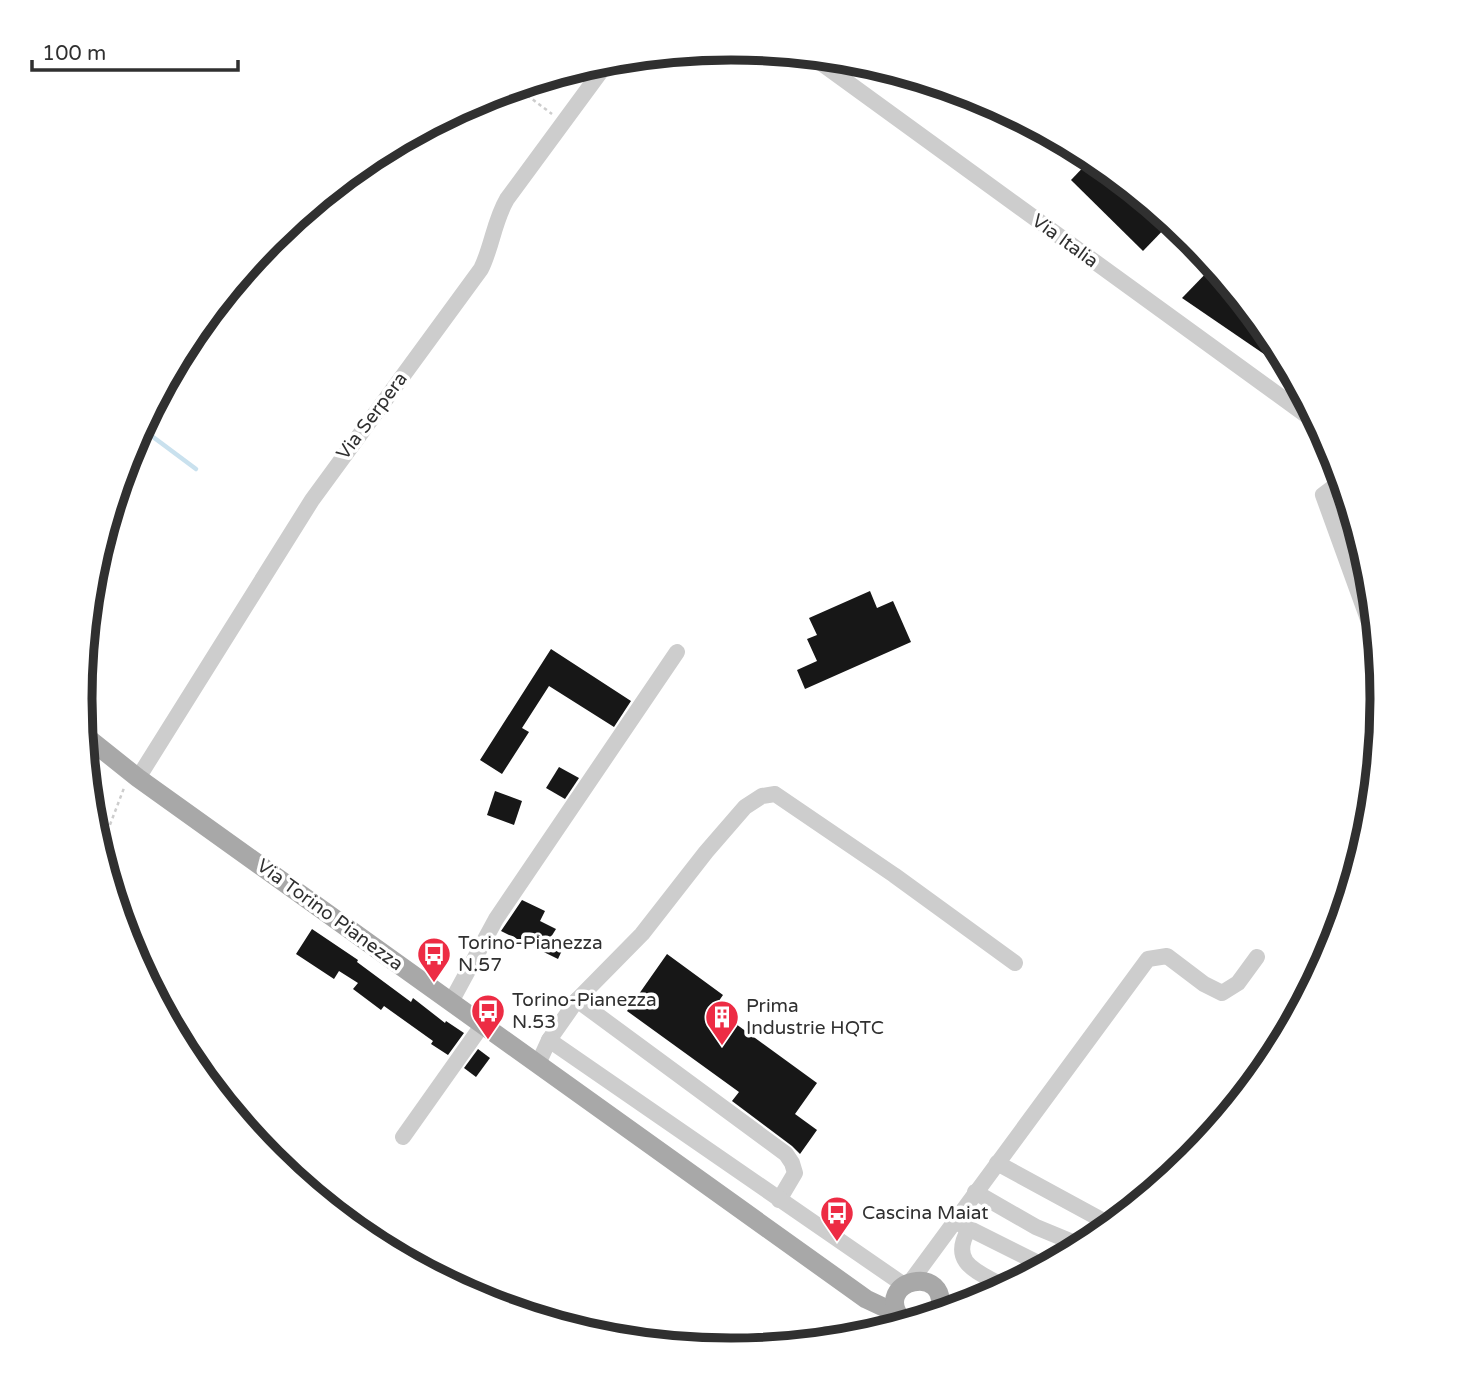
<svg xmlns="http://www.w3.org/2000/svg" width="1463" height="1397" viewBox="0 0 1463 1397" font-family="'Varela Round',sans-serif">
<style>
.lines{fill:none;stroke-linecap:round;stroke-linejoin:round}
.stream{stroke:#c9e1ee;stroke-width:4.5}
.building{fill:#171717}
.path{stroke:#cdcdcd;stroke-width:2.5;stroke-dasharray:3.5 3.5;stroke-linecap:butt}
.minor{stroke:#cdcdcd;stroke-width:16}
.major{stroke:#a8a8a8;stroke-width:19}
.labels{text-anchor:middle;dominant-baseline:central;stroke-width:7;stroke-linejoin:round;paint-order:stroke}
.street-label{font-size:19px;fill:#303030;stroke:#fff}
.poi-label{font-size:19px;fill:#303030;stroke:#fff;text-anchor:start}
.rim{fill:none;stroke:#303030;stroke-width:9}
</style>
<rect width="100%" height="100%" fill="#fff"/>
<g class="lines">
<path class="stream" d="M 141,428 L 196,469"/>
</g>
<g class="building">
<path d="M 732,47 L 761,50 L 760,60 L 705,56 L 705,50 Z"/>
<path d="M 1093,157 L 1172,221 L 1143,251 L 1071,180 Z"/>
<path d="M 1214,265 L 1273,337 L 1293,374 L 1182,298 Z"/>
<path d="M 870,591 L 877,608 L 893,601 L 911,642 L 805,689 L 797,670 L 817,661 L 807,639 L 817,635 L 809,618 Z"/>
<path d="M 551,649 L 631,701 L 614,727 L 549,686 L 522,728 L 529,732 L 502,774 L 480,760 Z"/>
<path d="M 559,767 L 579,778 L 565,799 L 546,788 Z"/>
<path d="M 495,791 L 522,801 L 514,825 L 487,815 Z"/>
<path d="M 522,900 L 545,911 L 540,921 L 556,929 L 551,937 L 565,944 L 558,959 L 501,931 Z"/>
<path d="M 312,929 L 358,960 L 357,962 L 411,1002 L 413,998 L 445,1023 L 446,1021 L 464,1033 L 448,1055 L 431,1044 L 433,1041 L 384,1006 L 381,1010 L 353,989 L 358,983 L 339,971 L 334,979 L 296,954 Z"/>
<path d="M 667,954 L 723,995 L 714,1008 L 817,1083 L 795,1114 L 817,1130 L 800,1154 L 792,1146 L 732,1101 L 739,1092 L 627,1011 Z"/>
<path d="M 478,1049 L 490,1058 L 476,1077 L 464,1068 Z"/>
</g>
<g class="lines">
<g class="path">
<path d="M 516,87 L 552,114"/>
<path d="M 100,851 L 124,788"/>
</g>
<g class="minor">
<path d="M 810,55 L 1321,426"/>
<path d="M 1343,480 L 1323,495 L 1377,644"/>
<path d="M 138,778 L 312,500 L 481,269 C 492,247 494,221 507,199 L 610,59"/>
<path d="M 577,1000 L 786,1154 L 792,1163 L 795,1173 L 779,1200"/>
<path d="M 451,1002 L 496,919 L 677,652"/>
<path d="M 549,1040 L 577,1000 L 642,934 L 706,852 L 745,807 L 762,796 L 775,794 L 894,875 L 1015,963"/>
<path d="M 538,1064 L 549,1040 L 904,1285"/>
<path d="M 403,1137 L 483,1024"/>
<path d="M 997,1163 L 1111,1225"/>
<path d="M 975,1192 L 1036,1227 L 1082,1246"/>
<path d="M 954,1221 L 1044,1266"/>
<path d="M 969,1229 C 948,1264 979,1272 1005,1287"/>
<path d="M 911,1281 L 1148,959 L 1167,956 L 1204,984 L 1222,993 L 1238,983 L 1257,957"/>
<path d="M 826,1334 L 839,1339"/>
</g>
<g class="major">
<path d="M 84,735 L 138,778 L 866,1299 L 898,1314"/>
<path d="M 902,1320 C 870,1280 952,1261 939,1313"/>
</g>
</g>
<defs>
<g id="bus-pin" transform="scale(1.75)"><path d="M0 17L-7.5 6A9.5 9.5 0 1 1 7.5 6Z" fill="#ed2c44" stroke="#fff"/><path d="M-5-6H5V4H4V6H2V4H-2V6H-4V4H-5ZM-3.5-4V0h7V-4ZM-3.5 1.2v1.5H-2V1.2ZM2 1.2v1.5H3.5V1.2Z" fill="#fff"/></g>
<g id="building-pin" transform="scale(1.75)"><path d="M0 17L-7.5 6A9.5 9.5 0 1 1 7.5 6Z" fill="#ed2c44" stroke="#fff"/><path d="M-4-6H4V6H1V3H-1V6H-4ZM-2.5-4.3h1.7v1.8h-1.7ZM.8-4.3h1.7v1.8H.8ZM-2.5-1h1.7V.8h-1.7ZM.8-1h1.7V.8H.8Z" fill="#fff"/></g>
</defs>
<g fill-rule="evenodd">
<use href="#bus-pin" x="434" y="954"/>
<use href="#bus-pin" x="488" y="1011"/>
<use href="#building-pin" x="722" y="1017"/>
<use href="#bus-pin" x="837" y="1213"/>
</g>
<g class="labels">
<g class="street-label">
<text transform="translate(1065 241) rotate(36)">Via Italia</text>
<text transform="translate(372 416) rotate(-53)">Via Serpera</text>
<text transform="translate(330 915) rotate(36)">Via Torino Pianezza</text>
</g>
<g class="poi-label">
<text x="458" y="943">Torino-Pianezza<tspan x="458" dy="22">N.57</tspan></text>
<text x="512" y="1000">Torino-Pianezza<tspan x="512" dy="22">N.53</tspan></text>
<text x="746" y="1006">Prima<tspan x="746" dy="22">Industrie HQTC</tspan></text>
<text x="862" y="1213">Cascina Maiat</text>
</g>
</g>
<path d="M0 0H1463V1397H0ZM92 699a639 639 0 1 1 1278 0a639 639 0 1 1-1278 0Z" fill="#fff" fill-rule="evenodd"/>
<path class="rim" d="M92 699a639 639 0 1 1 1278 0a639 639 0 1 1-1278 0Z"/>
<path d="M32 60v10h206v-10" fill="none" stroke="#303030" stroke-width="3.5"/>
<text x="42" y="60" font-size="21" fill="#303030" stroke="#ffffff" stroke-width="5" paint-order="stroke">100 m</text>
</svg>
